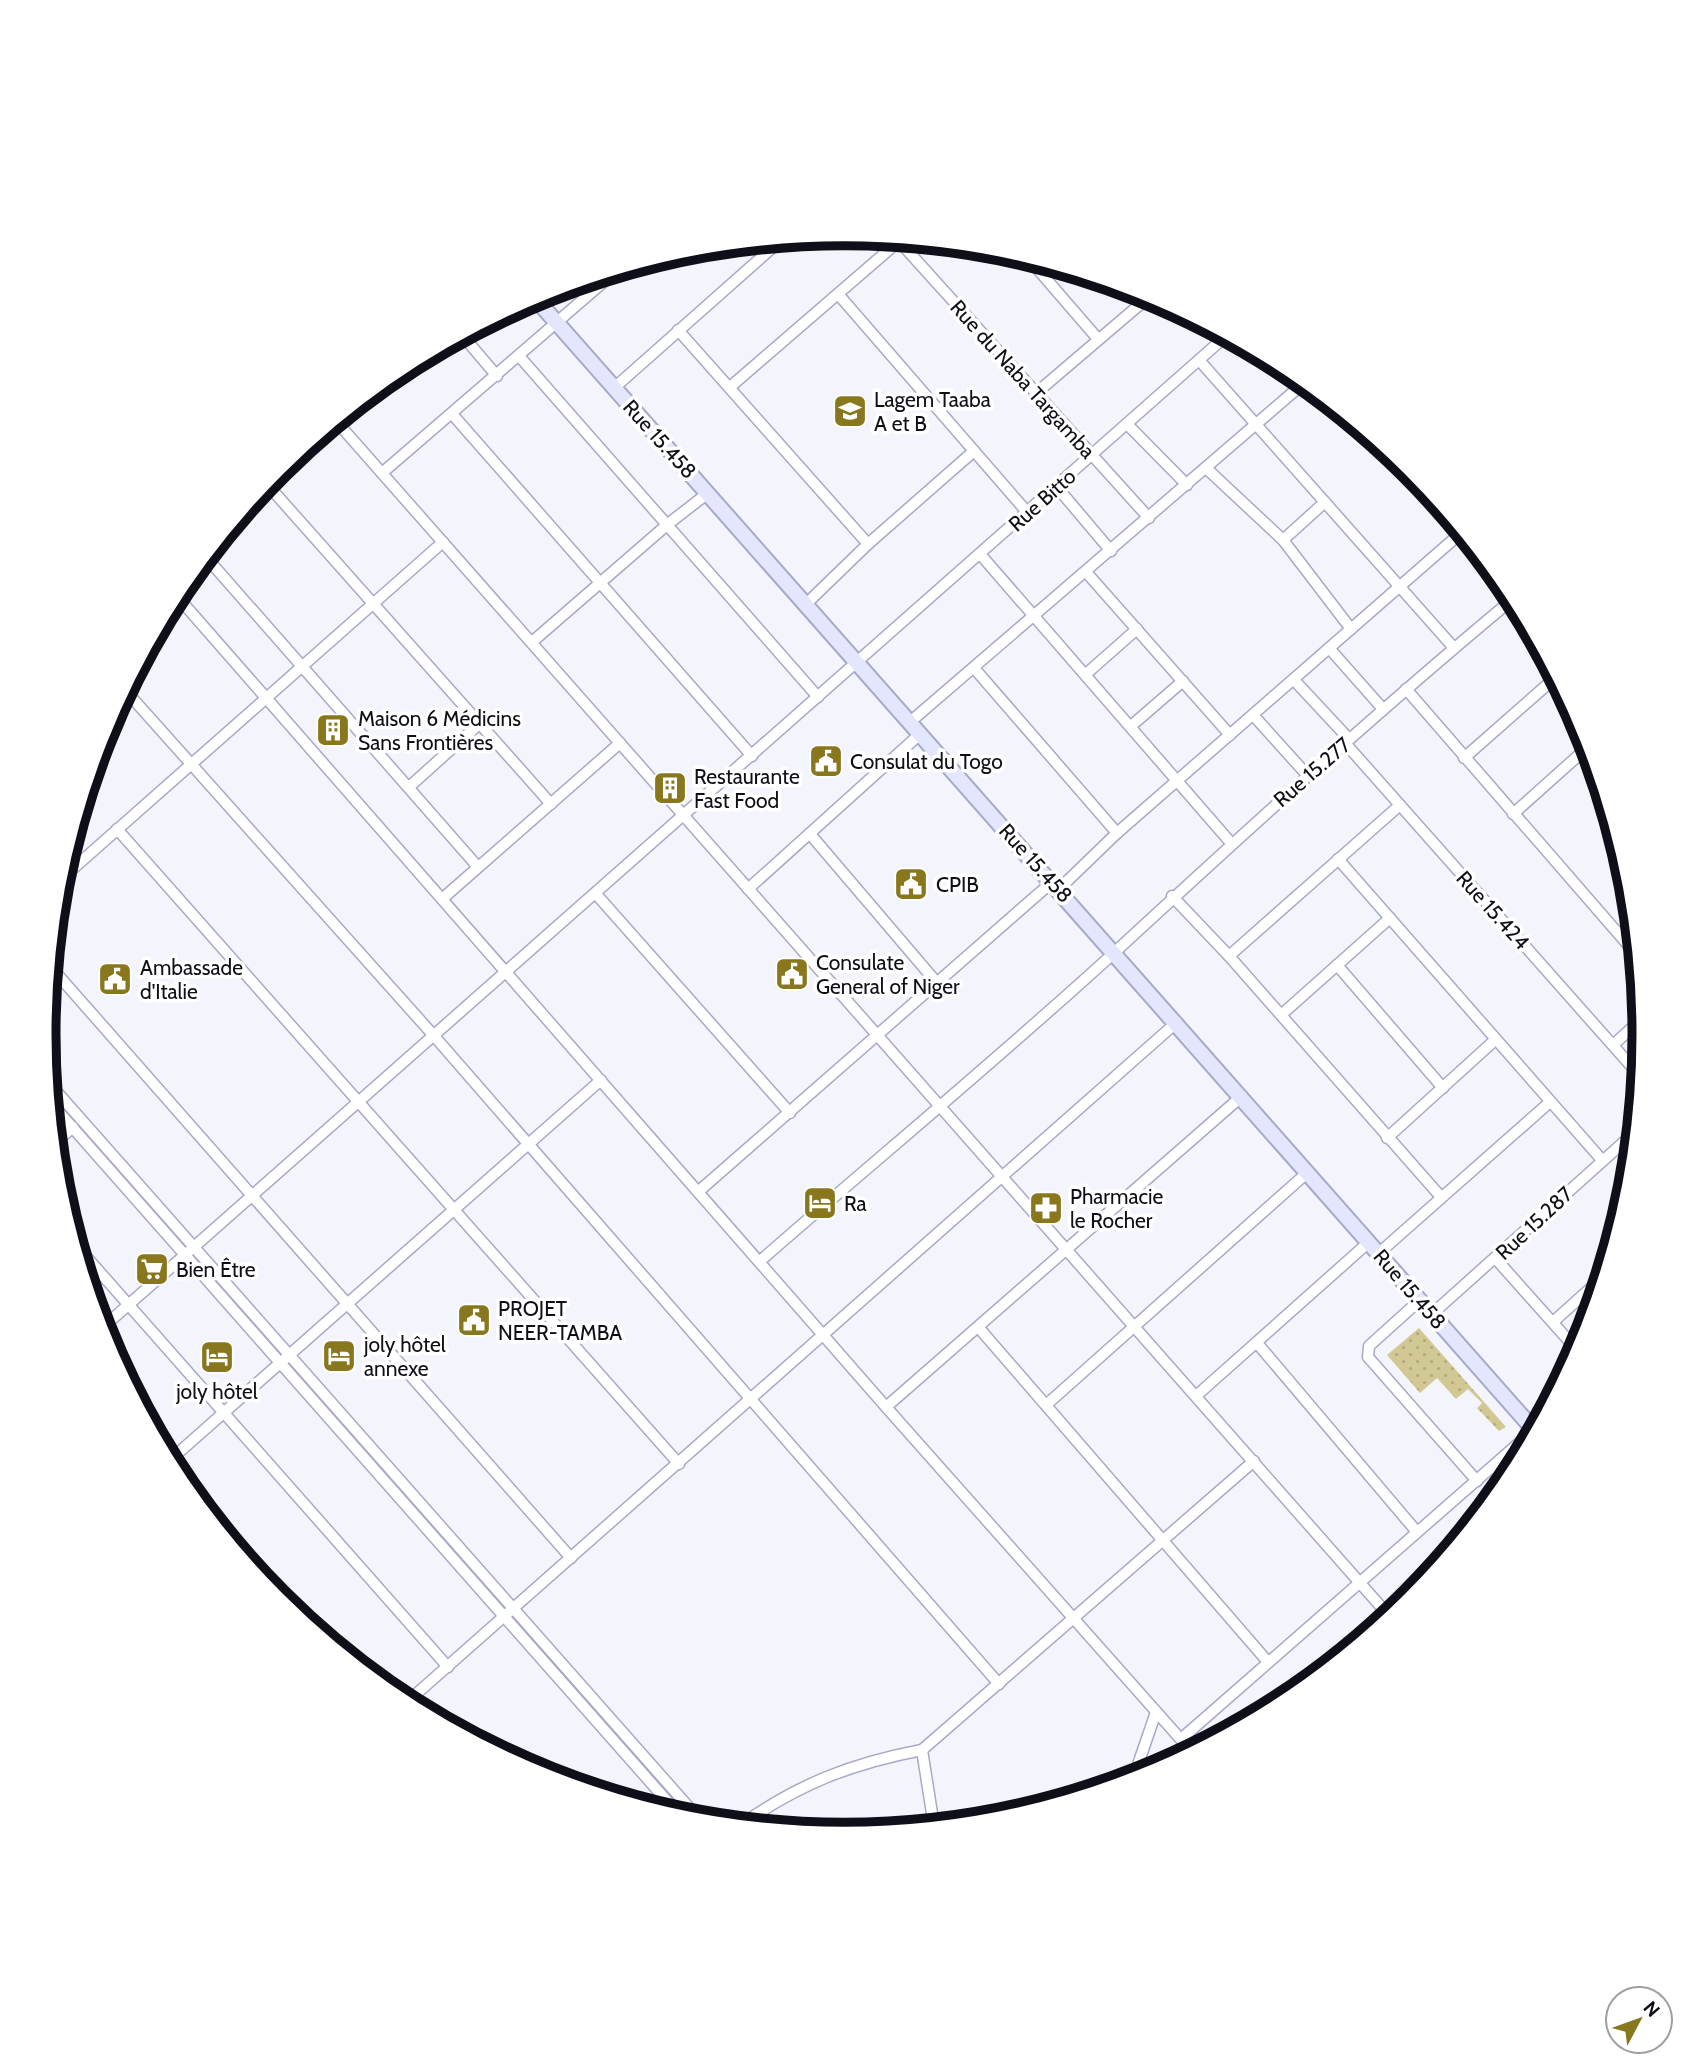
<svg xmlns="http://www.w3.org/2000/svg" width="1688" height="2069" viewBox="0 0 1688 2069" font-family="Cabin,sans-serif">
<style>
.grass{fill:url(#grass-dots)}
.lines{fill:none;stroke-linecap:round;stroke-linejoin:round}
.minor-casing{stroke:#a6a9c8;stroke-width:13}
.secondary-casing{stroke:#a6a9c8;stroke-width:18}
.minor{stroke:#fff;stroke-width:10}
.secondary{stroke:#e4e6fe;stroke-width:14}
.labels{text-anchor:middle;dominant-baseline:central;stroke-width:7;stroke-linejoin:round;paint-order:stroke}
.street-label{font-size:21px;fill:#0e0f19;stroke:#fff}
.poi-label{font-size:21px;fill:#0e0f19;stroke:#fff;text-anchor:start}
.rim{fill:none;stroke:#0e0f19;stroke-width:9}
</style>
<defs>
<pattern id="grass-dots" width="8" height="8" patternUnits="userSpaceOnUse" patternTransform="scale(1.75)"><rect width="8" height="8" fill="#d2c893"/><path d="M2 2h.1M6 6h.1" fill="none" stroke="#b3ab7e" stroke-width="1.8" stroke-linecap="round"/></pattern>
</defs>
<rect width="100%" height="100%" fill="#f4f5fc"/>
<path class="grass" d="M 1419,1328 L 1506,1427 L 1499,1431 L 1477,1408 L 1482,1403 L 1468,1389 L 1456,1399 L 1437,1378 L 1420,1393 L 1387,1355 Z"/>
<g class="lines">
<g class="minor-casing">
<g id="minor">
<path d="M 898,240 L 1149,518"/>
<path d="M 1028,258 L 1098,339"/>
<path d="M 838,294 L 1027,512"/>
<path d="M 678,330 L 868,544"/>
<path d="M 462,335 L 497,376"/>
<path d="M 519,356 L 818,697"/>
<path d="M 1199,360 L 1454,648"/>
<path d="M 730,387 L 899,241"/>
<path d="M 614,388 L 781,240"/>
<path d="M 1035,394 L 1151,295"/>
<path d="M 453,415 L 752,756"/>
<path d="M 336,421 L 1390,1617"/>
<path d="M 1127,424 L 1187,485"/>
<path d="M 1403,463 L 1438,503"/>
<path d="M 1206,468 L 1283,540 L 1351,629"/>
<path d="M 382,473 L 615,272"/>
<path d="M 266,483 L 551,804"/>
<path d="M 1056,486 L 1111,551"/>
<path d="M 1283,540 L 1325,502"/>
<path d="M 980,554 L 1231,843"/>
<path d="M 206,557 L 478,867"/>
<path d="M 1086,572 L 1230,735"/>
<path d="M 176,595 L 886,1407 L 1192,1752"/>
<path d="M 805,605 L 868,544 L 974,451"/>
<path d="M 532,642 L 668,524 L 708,493"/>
<path d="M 1329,648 L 1383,709"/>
<path d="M 974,668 L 1117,833"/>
<path d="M 1086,674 L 1137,629"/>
<path d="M 1294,680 L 1349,739"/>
<path d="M 1406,689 L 1636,954"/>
<path d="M 125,690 L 435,1037 L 999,1684"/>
<path d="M 1253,715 L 1308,776"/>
<path d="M 910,722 L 1305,382"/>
<path d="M 1131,726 L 1183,681"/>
<path d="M 1345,743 L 1640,1076"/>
<path d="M 1464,758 L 1556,677"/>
<path d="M 409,787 L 479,724"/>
<path d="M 1513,814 L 1589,746"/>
<path d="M 117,829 L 679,1464"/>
<path d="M 810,834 L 937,983"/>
<path d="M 1338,859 L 1602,1160"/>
<path d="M 59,881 L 443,542"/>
<path d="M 748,889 L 920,734"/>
<path d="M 1059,889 L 1117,833 L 1462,532"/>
<path d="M 596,894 L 790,1113"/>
<path d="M 1172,896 L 1229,956 L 1441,1197"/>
<path d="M 442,899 L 620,743"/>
<path d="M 1229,956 L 1400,805"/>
<path d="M 1337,965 L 1443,1088"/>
<path d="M 50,966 L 571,1558"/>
<path d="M 1281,1015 L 1390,918"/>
<path d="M 1613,1045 L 1643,1018"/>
<path d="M 49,1083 L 701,1821"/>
<path d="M 50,1102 L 682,1818"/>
<path d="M 1387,1138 L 1495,1040"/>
<path d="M 54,1144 L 73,1127"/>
<path d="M 699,1191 L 1052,882"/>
<path d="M 75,1244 L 448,1667"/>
<path d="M 1379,1253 L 1550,1102"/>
<path d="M 1496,1259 L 1578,1351"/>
<path d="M 760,1261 C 878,1158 999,1058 1115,952 C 1246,831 1377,712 1514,598"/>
<path d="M 1420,1300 L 1369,1346 L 1368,1357 L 1477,1481"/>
<path d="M 1432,1314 L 1635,1132"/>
<path d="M 1553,1322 L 1602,1278"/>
<path d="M 979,1328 L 1268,1662"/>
<path d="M 101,1329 L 1226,336"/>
<path d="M 1257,1343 L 1417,1532"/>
<path d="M 1196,1396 L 1369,1242"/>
<path d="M 1046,1405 L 1308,1172"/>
<path d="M 886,1407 L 1242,1096"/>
<path d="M 169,1461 L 601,1080"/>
<path d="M 406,1703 L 1177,1022"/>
<path d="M 1181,1739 L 1534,1430"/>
<path d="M 922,1750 L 934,1826"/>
<path d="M 1133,1779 L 1156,1712"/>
<path d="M 741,1825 C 798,1784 853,1763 922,1750 L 1254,1461"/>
</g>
</g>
<g class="secondary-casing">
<path id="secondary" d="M 534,297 L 1535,1431"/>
</g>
<use href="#minor" class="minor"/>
<use href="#secondary" class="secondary"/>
</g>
<defs>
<g id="school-square" transform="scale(1.75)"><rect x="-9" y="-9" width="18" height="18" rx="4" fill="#88771c" stroke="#fff"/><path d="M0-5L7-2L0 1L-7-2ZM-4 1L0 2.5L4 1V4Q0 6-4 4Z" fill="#fff"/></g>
<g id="building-square" transform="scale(1.75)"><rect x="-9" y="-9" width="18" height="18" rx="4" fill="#88771c" stroke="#fff"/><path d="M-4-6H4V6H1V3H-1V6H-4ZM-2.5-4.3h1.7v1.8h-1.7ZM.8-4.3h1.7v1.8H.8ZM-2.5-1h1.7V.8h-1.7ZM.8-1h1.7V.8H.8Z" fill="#fff"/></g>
<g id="civic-square" transform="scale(1.75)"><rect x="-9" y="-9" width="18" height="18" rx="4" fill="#88771c" stroke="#fff"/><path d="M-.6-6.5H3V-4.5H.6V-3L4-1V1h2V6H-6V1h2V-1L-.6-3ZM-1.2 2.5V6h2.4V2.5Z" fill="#fff"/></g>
<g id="hotel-square" transform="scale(1.75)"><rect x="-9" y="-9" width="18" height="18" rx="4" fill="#88771c" stroke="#fff"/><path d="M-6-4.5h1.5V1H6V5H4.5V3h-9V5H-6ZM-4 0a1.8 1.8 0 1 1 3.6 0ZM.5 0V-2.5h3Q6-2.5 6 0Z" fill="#fff"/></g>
<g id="pharmacy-square" transform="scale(1.75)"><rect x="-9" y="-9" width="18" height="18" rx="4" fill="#88771c" stroke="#fff"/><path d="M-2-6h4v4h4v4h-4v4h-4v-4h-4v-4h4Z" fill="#fff"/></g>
<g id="supermarket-square" transform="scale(1.75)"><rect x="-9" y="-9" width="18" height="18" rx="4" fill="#88771c" stroke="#fff"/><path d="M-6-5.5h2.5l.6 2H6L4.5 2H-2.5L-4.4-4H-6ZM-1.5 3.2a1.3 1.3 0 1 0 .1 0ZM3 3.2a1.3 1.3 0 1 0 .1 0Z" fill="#fff"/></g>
</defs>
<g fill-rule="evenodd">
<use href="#school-square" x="850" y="411"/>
<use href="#building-square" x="333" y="730"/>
<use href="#civic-square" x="826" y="761"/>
<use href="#building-square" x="670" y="788"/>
<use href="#civic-square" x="911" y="884"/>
<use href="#civic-square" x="792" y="974"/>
<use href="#civic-square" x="115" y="979"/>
<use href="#hotel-square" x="820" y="1203"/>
<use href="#pharmacy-square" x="1046" y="1208"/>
<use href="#supermarket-square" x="152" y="1269"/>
<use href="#civic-square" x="474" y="1320"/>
<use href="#hotel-square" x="339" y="1356"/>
<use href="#hotel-square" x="217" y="1357"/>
</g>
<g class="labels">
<g class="street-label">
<text transform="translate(1023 379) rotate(48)">Rue du Naba Targamba</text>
<text transform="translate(660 439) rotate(48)">Rue 15.458</text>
<text transform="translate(1042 500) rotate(-42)">Rue Bitto</text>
<text transform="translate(1312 772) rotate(-41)">Rue 15.277</text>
<text transform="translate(1036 863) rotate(48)">Rue 15.458</text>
<text transform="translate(1493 910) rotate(48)">Rue 15.424</text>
<text transform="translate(1534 1223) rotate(-43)">Rue 15.287</text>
<text transform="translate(1410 1289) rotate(49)">Rue 15.458</text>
</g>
<g class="poi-label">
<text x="874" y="399">Lagem Taaba<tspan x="874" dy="24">A et B</tspan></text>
<text x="358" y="718">Maison 6 Médicins<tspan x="358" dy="24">Sans Frontières</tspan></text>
<text x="850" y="761">Consulat du Togo</text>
<text x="694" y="776">Restaurante<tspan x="694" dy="24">Fast Food</tspan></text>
<text x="936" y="884">CPIB</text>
<text x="816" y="962">Consulate<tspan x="816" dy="24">General of Niger</tspan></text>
<text x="140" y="967">Ambassade<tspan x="140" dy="24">d'Italie</tspan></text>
<text x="1070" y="1196">Pharmacie<tspan x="1070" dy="24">le Rocher</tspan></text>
<text x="844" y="1203">Ra</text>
<text x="176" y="1269">Bien Être</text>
<text x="498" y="1308">PROJET<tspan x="498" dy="24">NEER-TAMBA</tspan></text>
<text x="364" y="1344">joly hôtel<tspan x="364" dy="24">annexe</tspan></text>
<text x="217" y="1391" text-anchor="middle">joly hôtel</text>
</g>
</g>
<path d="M0 0H1688V2069H0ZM56 1034a788 788 0 1 1 1576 0a788 788 0 1 1-1576 0Z" fill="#fff" fill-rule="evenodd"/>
<path class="rim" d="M56 1034a788 788 0 1 1 1576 0a788 788 0 1 1-1576 0Z"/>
<g transform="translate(1639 2020) rotate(49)"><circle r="33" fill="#ffffff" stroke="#9f9fa3" stroke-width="2"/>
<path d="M0-5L12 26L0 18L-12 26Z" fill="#88771c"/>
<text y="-10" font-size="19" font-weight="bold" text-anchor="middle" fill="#0e0f19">N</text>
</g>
</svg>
